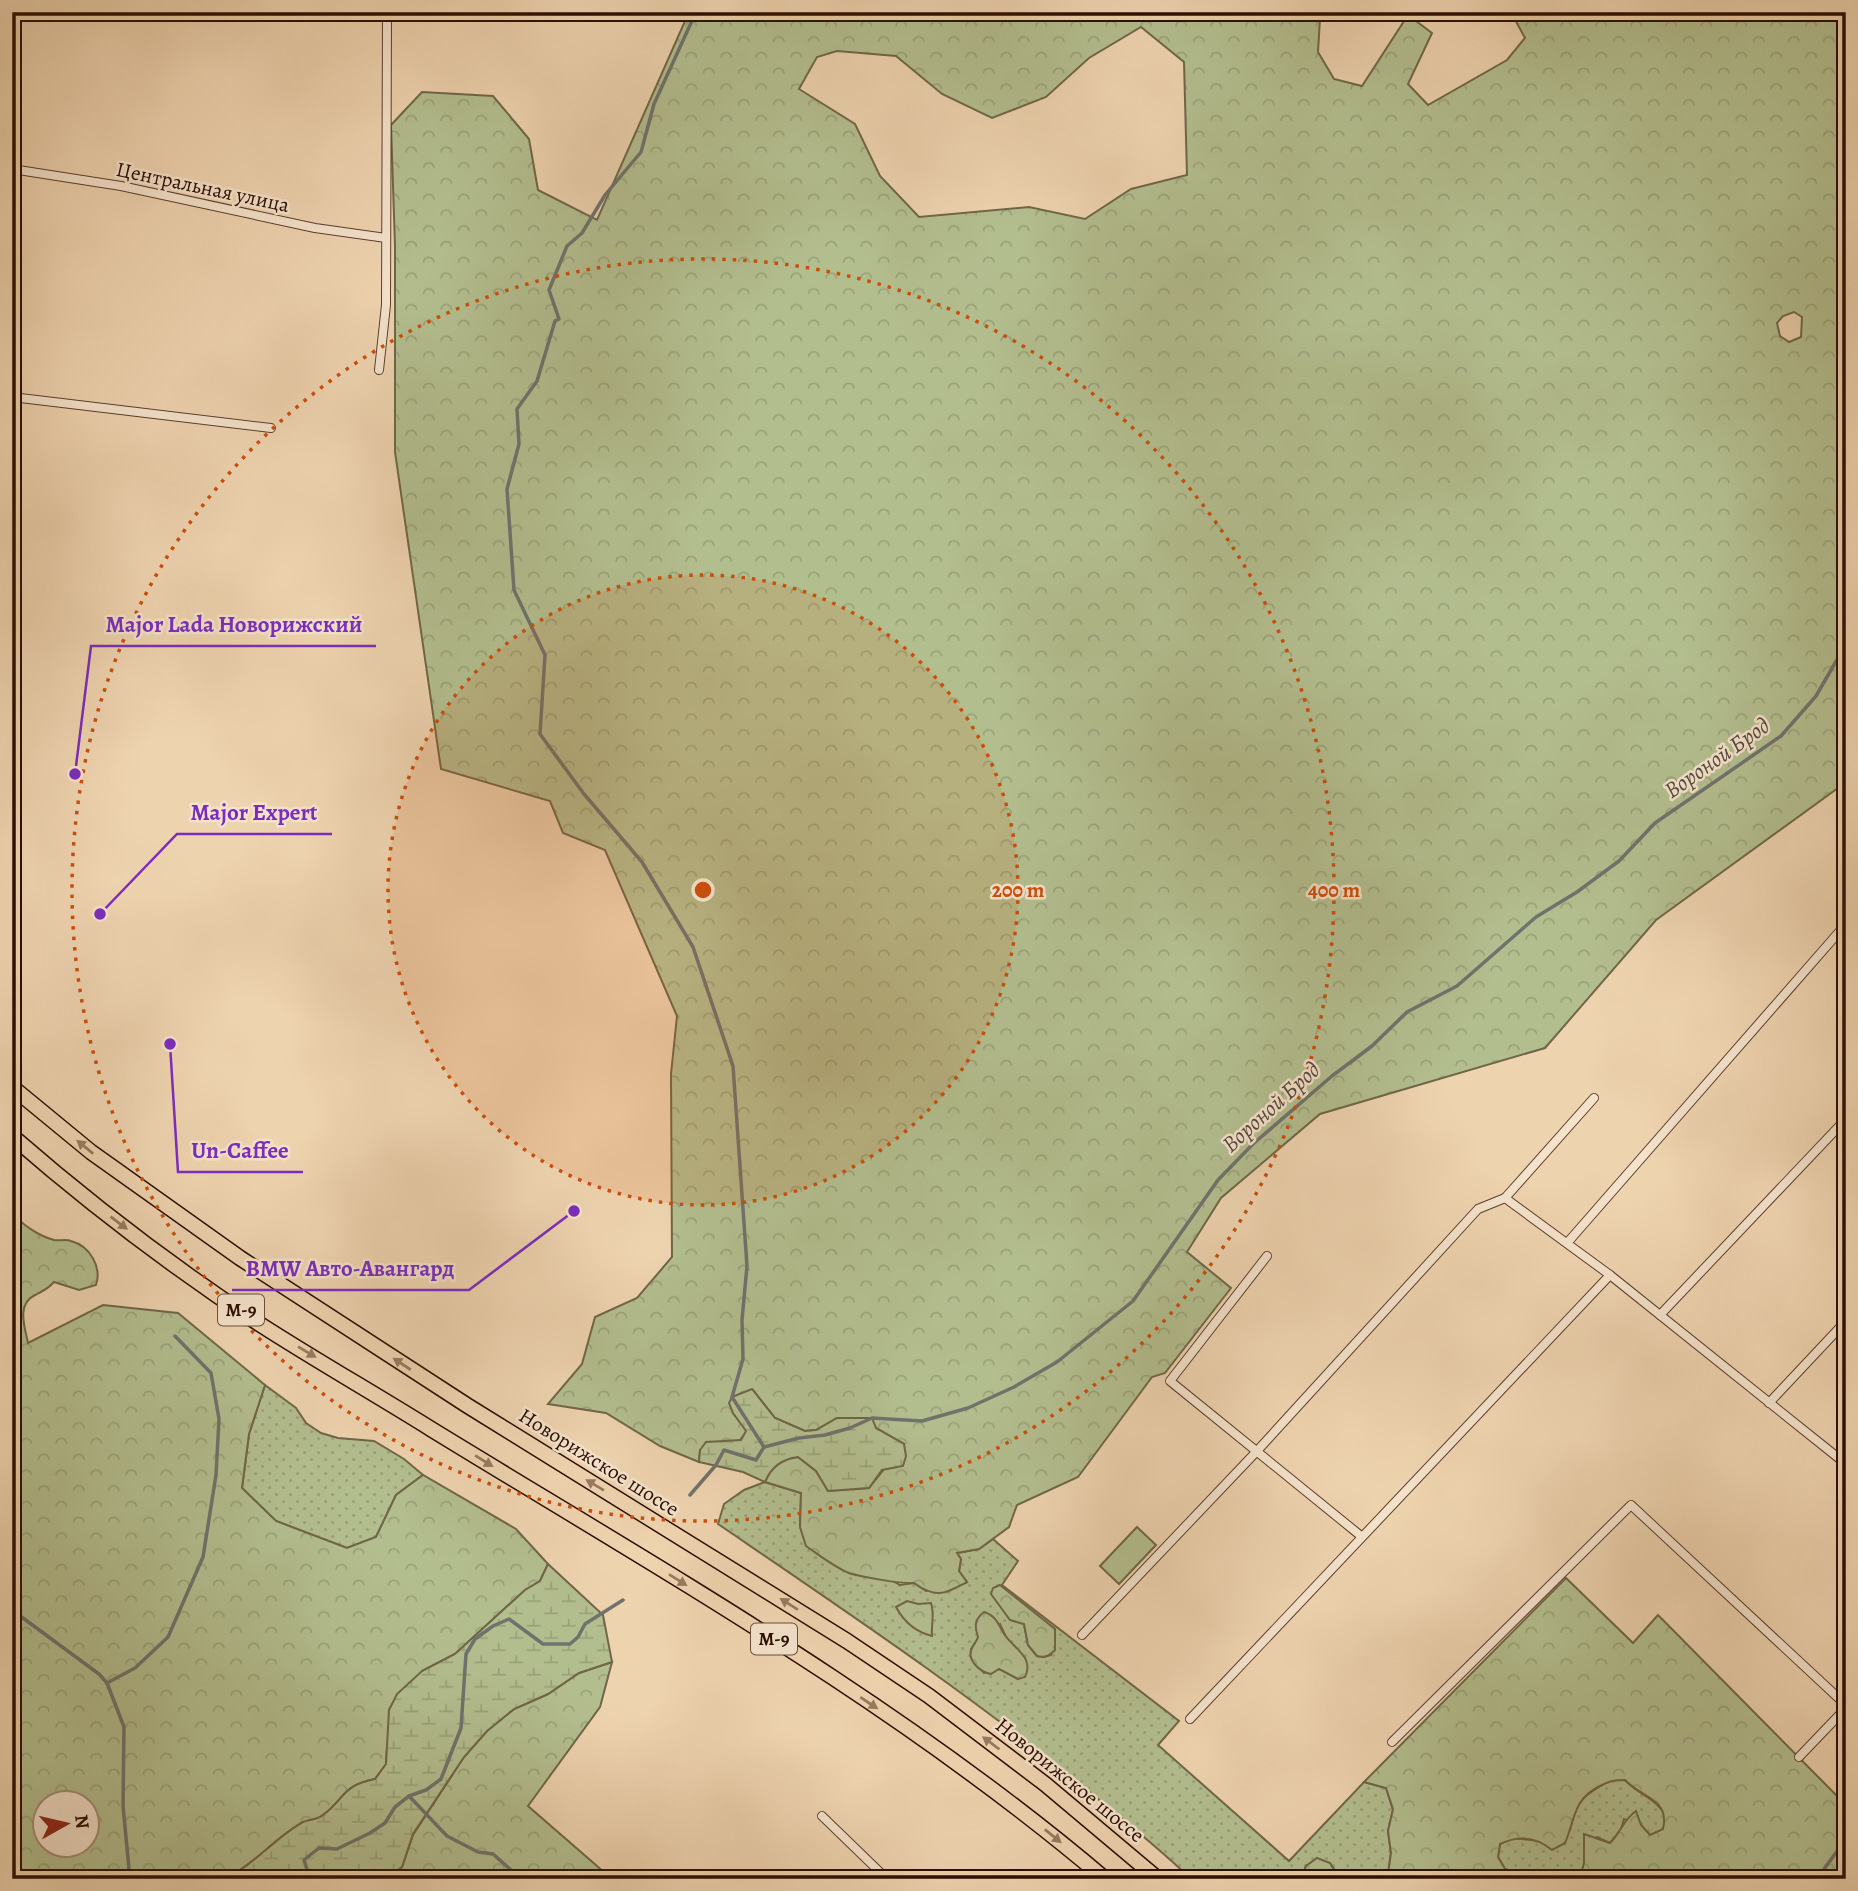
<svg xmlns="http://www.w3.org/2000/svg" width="1858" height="1891" viewBox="0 0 1858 1891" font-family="Alegreya,serif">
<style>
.grass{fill:url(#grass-dots);stroke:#706648;stroke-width:2;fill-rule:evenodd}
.forest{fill:url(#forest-crowns);stroke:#706648;stroke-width:2;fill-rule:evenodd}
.wetland{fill:url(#wetland-marsh);stroke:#706648;stroke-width:2}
.pitch{fill:#b3be8f;stroke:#706648;stroke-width:2}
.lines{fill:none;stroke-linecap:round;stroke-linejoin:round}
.stream{stroke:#70726d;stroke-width:3.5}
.street-casing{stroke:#5c3e2c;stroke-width:10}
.highway-casing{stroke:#2c0d00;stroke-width:17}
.street{stroke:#f4e2cb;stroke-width:8}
.highway{stroke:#eed3af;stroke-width:14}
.oneway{fill:#977a60}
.ring{fill:none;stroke:#cc4e0a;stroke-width:3.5;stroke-dasharray:3.5 7}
.labels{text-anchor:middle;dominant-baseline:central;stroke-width:5;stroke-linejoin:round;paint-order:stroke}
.shield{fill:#f4e2cb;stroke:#684d3d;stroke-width:2}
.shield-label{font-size:19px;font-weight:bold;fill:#2c0d00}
.street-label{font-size:21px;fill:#2c0d00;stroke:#f4e2cb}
.water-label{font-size:23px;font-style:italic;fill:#54483f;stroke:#f4e2cb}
.centre{fill:#cc4e0a;stroke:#f4e2cb;stroke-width:3.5}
.ring-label{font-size:21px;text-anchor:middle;font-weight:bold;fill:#cc4e0a;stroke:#f4e2cb;stroke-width:5;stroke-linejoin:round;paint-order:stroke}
.leader{fill:none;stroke:#7b2cbf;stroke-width:2.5}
.callout-dot{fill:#7b2cbf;stroke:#f4e2cb;stroke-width:2.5}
.callout-label{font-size:23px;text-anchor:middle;font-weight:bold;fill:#7b2cbf;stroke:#f4e2cb;stroke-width:5;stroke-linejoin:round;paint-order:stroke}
</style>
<defs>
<pattern id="grass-dots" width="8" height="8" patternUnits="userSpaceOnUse" patternTransform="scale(1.75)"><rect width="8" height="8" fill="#b3be8f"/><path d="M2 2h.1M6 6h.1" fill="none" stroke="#9aa27a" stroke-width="1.8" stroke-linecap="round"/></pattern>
<pattern id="forest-crowns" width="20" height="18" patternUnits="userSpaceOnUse" patternTransform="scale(1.75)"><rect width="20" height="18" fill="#b3be8f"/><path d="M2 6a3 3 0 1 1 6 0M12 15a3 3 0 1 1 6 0" fill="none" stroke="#9aa27a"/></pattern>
<pattern id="wetland-marsh" width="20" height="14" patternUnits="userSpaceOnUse" patternTransform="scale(1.75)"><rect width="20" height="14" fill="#b3be8f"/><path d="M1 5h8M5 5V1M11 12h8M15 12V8" fill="none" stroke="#9aa27a"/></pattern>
</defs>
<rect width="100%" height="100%" fill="#eed3af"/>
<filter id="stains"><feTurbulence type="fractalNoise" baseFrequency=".00286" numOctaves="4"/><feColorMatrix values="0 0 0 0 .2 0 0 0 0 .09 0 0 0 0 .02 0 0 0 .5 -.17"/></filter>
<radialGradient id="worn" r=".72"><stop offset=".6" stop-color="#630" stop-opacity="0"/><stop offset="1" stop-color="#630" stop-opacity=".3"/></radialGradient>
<g class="grass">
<path d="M 265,1385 L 296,1408 L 306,1423 L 321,1433 L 338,1438 L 374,1441 L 404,1459 L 423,1475 L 396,1495 L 376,1537 L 347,1548 L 276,1521 L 242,1488 L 249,1434 Z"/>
<path d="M 765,1482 L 801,1493 L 800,1527 L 849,1573 L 891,1580 L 900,1585 L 914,1583 L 926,1591 L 960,1585 L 967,1582 L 959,1571 L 961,1559 L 957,1553 L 979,1549 L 993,1539 L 1018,1561 L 1002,1585 L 1179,1721 L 1158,1745 L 1289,1861 L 1364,1782 L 1386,1788 L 1393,1810 L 1388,1831 L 1391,1853 L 1388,1874 L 1391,1879 L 1376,1879 L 1375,1876 C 1352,1874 1345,1888 1330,1863 L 1306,1866 L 1301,1879 L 1191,1879 C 1162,1851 1130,1825 1098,1799 C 977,1699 847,1612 718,1524 L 724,1504 L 744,1490 ZM 1002,1608 L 1055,1636 L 1051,1655 L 1044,1657 L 1037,1656 L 1028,1645 L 1024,1624 L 1010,1620 ZM 1000,1624 L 1006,1637 L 1025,1658 L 1018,1679 L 1000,1669 L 984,1673 L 979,1667 L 971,1649 L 979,1637 Z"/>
<path d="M 1611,1780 L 1625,1780 C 1639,1795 1656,1798 1666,1816 L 1663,1830 L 1650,1836 L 1641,1825 L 1624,1819 L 1620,1833 L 1610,1843 L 1597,1837 L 1584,1864 L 1580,1879 L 1535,1879 L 1505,1869 L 1498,1857 L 1500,1844 L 1512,1838 L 1541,1841 L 1570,1830 C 1575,1800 1585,1794 1611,1780 Z"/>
</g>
<g class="forest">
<path d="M 689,12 L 1325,12 L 1320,19 L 1318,52 L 1334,79 L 1362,86 L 1408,15 L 1432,33 L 1408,84 L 1428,105 L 1507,60 L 1525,38 L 1511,12 L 1846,12 L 1846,779 L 1838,788 L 1656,920 L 1545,1048 L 1320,1114 L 1221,1198 L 1187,1252 L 1231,1288 L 1165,1373 L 1152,1377 L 1078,1477 L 1017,1505 L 1009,1527 L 979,1549 L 957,1553 L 961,1559 L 959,1571 L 967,1582 C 944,1594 937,1599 914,1583 C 902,1584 861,1577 849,1573 C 834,1567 819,1555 806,1546 L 800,1527 L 801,1493 L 765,1482 C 771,1467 781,1459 798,1457 L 816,1471 L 828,1491 L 869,1488 L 904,1444 L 876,1428 L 837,1418 L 816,1430 L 805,1431 L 775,1418 L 753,1390 L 732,1397 L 733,1413 L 747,1431 L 740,1440 L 700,1450 L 699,1462 L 660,1446 L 606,1413 L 548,1404 L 582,1364 L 595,1317 L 637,1298 L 672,1257 L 671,1074 L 677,1016 L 605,850 L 563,833 L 550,801 L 441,769 L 395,452 L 395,246 L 391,125 L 422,92 L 493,96 L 529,139 L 538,190 L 597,220 ZM 1141,27 L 1184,62 L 1187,175 L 1131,189 L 1085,219 L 1029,207 L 919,217 L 880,176 L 855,124 L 799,89 L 817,57 L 837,51 L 896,56 L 942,94 L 992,118 L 1046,97 L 1089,58 ZM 1794,312 L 1802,317 L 1801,337 L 1789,342 L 1780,336 L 1777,323 L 1783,316 Z"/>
<path d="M 12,1212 C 22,1225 39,1236 54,1240 C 60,1241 66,1239 71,1241 C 90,1246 102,1267 96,1285 L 79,1290 L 54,1282 C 48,1289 43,1291 35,1295 C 16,1304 25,1328 28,1343 L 103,1305 L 178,1313 L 265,1385 L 249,1434 L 242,1488 L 276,1521 L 347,1548 L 376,1537 L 396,1495 L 423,1475 L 516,1529 L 548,1564 L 540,1581 L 525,1590 L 455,1654 L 422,1671 L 387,1746 L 386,1764 L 375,1779 C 343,1785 345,1798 323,1815 C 318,1820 309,1819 303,1823 C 274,1838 254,1866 223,1879 L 12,1879 ZM 46,1804 L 88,1804 L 88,1846 L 46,1846 Z"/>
<path d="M 1566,1578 L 1633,1643 L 1658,1615 L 1841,1800 L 1846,1800 L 1846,1879 L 1580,1879 L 1584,1863 L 1584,1834 L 1610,1843 C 1621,1832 1623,1820 1636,1811 L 1641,1825 L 1650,1835 L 1663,1829 C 1670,1799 1643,1799 1625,1780 C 1614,1780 1608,1781 1598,1787 C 1573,1800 1575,1820 1565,1843 L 1552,1850 C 1536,1837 1519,1835 1500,1844 L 1498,1857 L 1505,1869 L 1535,1879 L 1391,1879 L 1388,1874 L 1391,1853 L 1388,1831 L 1393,1809 L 1386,1788 L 1364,1782 Z"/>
<path d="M 1000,1585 L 1055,1629 L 1055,1650 C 1049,1656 1045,1658 1037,1656 L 1028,1645 L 1024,1624 L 1010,1620 L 991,1594 L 993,1588 Z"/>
<path d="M 907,1601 L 918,1604 L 931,1603 C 935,1615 931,1624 932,1636 C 916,1632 904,1622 896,1607 Z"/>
<path d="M 984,1612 C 998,1616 999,1628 1007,1638 C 1017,1650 1034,1659 1025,1677 L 1018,1679 L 999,1669 L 991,1674 C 980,1672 966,1660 972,1648 C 974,1644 977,1641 978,1637 C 974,1626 975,1619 984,1612 Z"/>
<path d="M 612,1662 L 600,1707 L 528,1806 L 612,1879 L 383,1879 L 402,1867 L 413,1835 L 464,1757 L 487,1731 L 514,1709 L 548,1694 L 579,1673 Z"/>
<path d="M 1317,1858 L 1330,1863 L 1337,1875 L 1344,1879 L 1301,1879 L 1306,1866 Z"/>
</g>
<g class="wetland">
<path d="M 752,1389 L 775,1418 L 805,1431 L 816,1430 L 837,1418 L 872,1418 L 876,1428 L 904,1444 L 906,1456 L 903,1466 L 882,1470 L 869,1488 L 828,1491 L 816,1471 L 798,1457 C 781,1459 771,1467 765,1482 L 743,1472 L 699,1462 L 700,1450 L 706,1442 L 741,1440 L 746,1431 L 733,1413 L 729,1403 L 732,1397 Z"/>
<path d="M 548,1564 L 603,1615 L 612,1662 L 579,1673 L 548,1694 L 514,1709 L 487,1731 L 464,1757 L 413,1834 L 402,1867 L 383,1879 L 223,1879 C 254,1866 274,1838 303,1822 C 309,1819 318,1820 323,1815 C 346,1798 341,1786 375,1779 L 386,1764 L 389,1710 L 397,1694 L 422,1671 L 455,1654 L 525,1590 L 540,1581 Z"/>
</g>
<path class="pitch" d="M 1137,1527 L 1156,1545 L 1119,1584 L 1100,1566 Z"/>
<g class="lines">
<g class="stream">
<path d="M 696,12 L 654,104 L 641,152 L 605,195 L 582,233 L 567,246 L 549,290 L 559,319 L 555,321 L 537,381 L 517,409 L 519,444 L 507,489 L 514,590 L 545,655 L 540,734 L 584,794 L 642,862 L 693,947 L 733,1066 L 747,1266 L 742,1320 L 743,1359 L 732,1397 L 764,1447"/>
<path d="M 690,1495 L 716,1465 L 724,1450 L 756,1460 L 764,1447 L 799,1438 L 825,1435 L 850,1428 L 872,1418 L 922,1421 L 968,1408 L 1014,1387 L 1057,1362 L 1133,1301 L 1218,1180 L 1253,1144 L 1332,1076 L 1372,1046 L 1407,1012 L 1457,986 L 1536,917 L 1577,892 L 1619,861 L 1655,823 L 1781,736 L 1816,696 L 1842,651 L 1846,638"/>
<path d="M 12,1610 L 99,1674 L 107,1683 L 124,1727 L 123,1806 L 130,1879"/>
<path d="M 107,1683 L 135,1668 L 168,1637 L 203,1557 L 216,1475 L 219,1419 L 211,1373 L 175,1336"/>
<path d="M 409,1796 L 447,1836 L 478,1852 L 493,1854 L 521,1879"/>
<path d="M 310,1879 L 304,1860 L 319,1848 L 337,1849 L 370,1833 L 385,1823 L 395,1807 L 409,1796 L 426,1790 L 441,1779 L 461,1728 L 466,1654 L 475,1639 L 493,1626 L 509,1619 L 543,1644 L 570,1644 L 578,1637 L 585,1624 L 623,1600"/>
<path d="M 1817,1879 L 1845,1840"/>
</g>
<g class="street-casing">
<g id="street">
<path d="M 12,169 L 121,186 L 315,228 L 386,238"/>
<path d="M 379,370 L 386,305 L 387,12"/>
<path d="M 12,397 L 271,428"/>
<path d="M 1505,1198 L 1594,1098"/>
<path d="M 1568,1242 L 1846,924"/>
<path d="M 1267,1256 L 1170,1381 L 1361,1536"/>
<path d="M 1660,1315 L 1846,1119"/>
<path d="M 1769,1403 L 1846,1321"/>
<path d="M 1082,1635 L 1257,1451 L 1478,1209 L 1505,1198 L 1610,1275 L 1846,1464"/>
<path d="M 1190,1719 L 1610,1275"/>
<path d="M 1392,1742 L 1631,1505 L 1846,1705"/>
<path d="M 1799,1757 L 1846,1708"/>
<path d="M 822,1816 L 887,1879"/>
</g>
</g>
<g class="highway-casing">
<g id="highway">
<path d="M 12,1087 L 91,1152 L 240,1258 L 468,1406 L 847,1641 L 929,1696 L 1045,1784 L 1158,1879"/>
<path d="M 12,1136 C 90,1204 174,1268 261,1325 C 317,1361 375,1394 431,1429 C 661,1570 899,1704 1105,1879"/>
</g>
</g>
<use href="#street" class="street"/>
<use href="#highway" class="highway"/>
</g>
<defs><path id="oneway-solid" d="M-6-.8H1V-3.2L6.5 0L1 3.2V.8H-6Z" transform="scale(1.75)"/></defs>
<g class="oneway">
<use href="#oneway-solid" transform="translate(85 1147) rotate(-141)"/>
<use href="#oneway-solid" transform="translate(119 1223) rotate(37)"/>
<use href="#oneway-solid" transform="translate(307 1352) rotate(31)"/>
<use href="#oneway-solid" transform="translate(402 1364) rotate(-147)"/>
<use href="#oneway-solid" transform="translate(484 1461) rotate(32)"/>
<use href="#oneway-solid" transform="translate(595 1485) rotate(-149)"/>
<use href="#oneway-solid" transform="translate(678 1580) rotate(32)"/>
<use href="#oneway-solid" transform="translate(789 1604) rotate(-148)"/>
<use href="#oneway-solid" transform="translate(869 1703) rotate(34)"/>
<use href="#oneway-solid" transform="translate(991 1743) rotate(-143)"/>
<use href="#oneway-solid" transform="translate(1053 1836) rotate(39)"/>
</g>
<circle cx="703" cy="890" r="315" fill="#cc4e0a" fill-opacity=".12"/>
<g class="ring">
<circle cx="703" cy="890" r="315"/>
<circle cx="703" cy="890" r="631"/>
</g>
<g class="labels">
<g class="shield">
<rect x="218" y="1294.5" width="46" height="31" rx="5"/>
<rect x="751" y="1623.5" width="46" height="31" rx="5"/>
</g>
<g class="shield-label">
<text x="241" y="1310">М-9</text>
<text x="774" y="1639">М-9</text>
</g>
<g class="street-label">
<text transform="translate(203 187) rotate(12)">Центральная улица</text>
<text transform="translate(599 1462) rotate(32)">Новорижское шоссе</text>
<text transform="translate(1070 1780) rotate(39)">Новорижское шоссе</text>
</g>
<g class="water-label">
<text transform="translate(1717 758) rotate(-35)">Вороной Брод</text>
<text transform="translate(1271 1107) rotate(-42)">Вороной Брод</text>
</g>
</g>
<circle cx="703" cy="890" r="10" class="centre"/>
<g class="ring-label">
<text x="1018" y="897">200 m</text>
<text x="1334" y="897">400 m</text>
</g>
<path class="leader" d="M75 774L91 646H376M100 914L177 834H332M170 1044L178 1172H303M574 1211L469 1290H232"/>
<g class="callout-dot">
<circle cx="75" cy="774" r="7"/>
<circle cx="100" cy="914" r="7"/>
<circle cx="170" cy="1044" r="7"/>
<circle cx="574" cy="1211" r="7"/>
</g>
<g class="callout-label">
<text x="234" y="632">Major Lada Новорижский</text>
<text x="254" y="820">Major Expert</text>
<text x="240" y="1158">Un-Caffee</text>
<text x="350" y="1276">BMW Авто-Авангард</text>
</g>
<rect width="1858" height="1891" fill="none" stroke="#eed3af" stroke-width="42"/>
<rect x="14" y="14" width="1830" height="1863" fill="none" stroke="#2c0d00" stroke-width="3.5"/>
<rect x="21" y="21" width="1816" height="1849" fill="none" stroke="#2c0d00" stroke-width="2"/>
<g transform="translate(66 1824) rotate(82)"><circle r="33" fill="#f4e2cb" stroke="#a48d7a" stroke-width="2"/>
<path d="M0-5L12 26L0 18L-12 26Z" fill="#8f2418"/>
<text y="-10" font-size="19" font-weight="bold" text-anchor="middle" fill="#2c0d00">N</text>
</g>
<rect width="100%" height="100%" filter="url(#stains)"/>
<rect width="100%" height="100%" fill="url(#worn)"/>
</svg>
